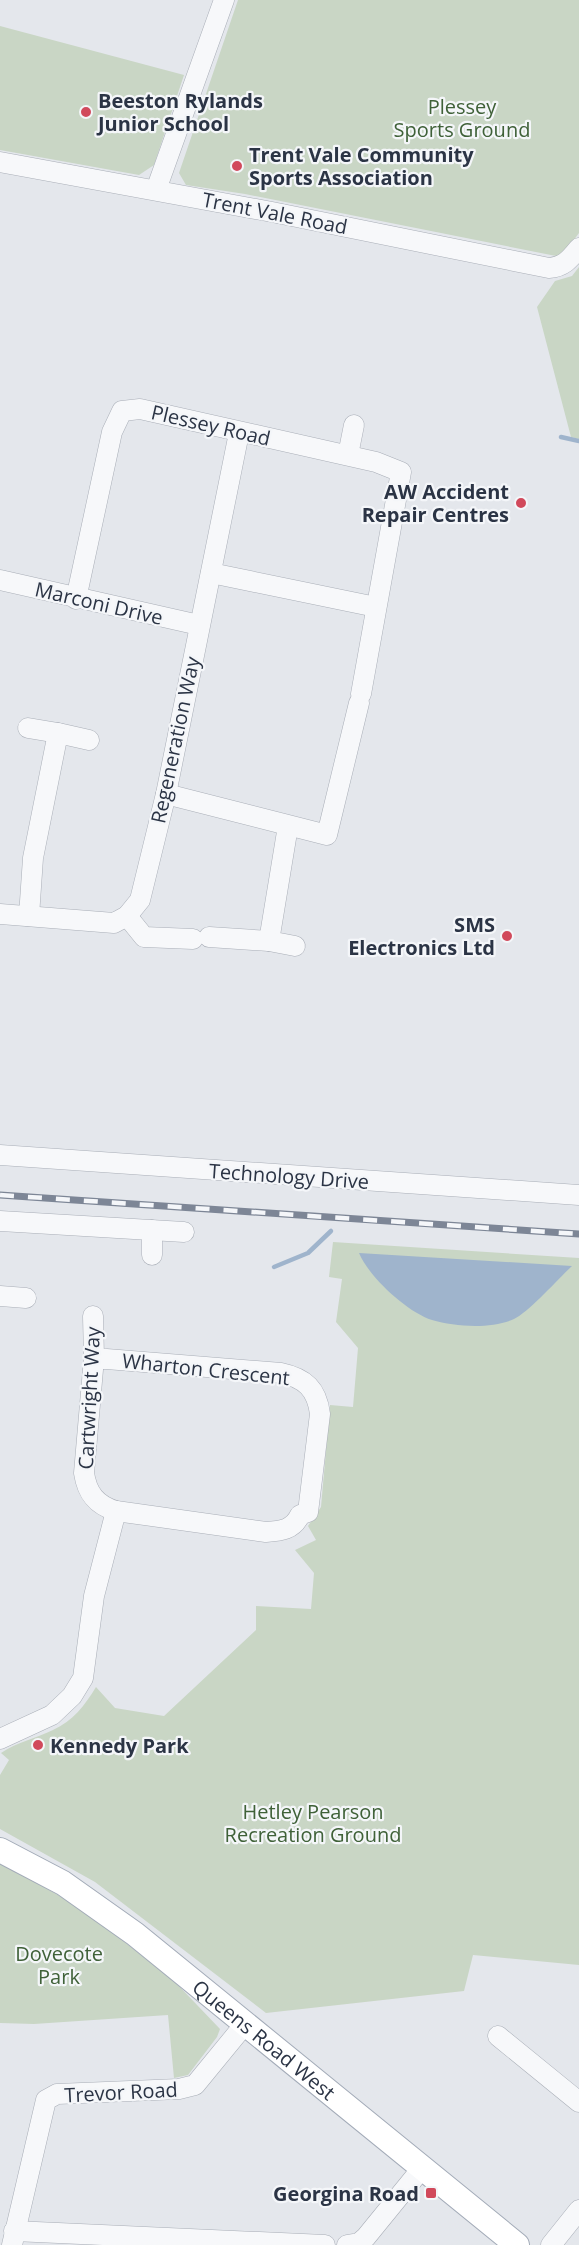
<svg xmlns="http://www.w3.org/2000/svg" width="579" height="2245" viewBox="0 0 579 2245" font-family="'Open Sans',sans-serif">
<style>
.green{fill:#c9d6c5}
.water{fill:#9fb4cc}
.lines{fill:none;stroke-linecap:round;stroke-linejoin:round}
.stream{stroke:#9fb4cc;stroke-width:4.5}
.minor-casing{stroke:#a9aeb7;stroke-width:21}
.major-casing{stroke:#a3abb8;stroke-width:26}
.minor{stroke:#f7f8fa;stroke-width:20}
.major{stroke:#fff;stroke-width:24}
.rail-casing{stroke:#7d8696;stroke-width:7}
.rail{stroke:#f4f6f9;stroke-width:4.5;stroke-dasharray:14;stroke-linecap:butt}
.poi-dot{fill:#d1495b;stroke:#f4f6f9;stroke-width:2}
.labels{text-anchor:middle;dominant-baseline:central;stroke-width:4.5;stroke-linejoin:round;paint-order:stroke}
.poi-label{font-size:20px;font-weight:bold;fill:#2b3445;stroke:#f4f6f9;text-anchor:start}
.park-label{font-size:20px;fill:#3f6138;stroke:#f4f6f9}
.street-label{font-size:20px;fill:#2b3445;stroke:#f4f6f9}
</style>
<rect width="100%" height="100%" fill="#e4e7ec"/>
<g class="green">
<path d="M 238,0 L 579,0 L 579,233 L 561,257 L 245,194 L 186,185 L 179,173 Z"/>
<path d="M 0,26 L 184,75 L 154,165 L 139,175 L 0,150 Z"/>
<path d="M 579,267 L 579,439 L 571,437 L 537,307 L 555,281 L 572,276 Z"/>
<path d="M 333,1242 L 579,1258 L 579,1965 L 473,1955 L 464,1991 L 266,2013 L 95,1882 L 0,1829 L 0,1775 L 9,1760 L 1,1753 C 17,1742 35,1739 53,1730 C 73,1721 85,1705 96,1687 L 115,1708 L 164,1716 L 256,1630 L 256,1606 L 311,1609 L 314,1573 L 295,1550 L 316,1540 L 308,1526 L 321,1507 L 330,1405 L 353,1407 L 358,1348 L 336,1322 L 342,1279 L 329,1277 Z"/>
<path d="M 0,1862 L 86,1911 L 176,1983 L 220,2029 L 217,2037 L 188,2075 L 174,2078 L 168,2015 L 34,2024 L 0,2023 Z"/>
</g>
<path class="water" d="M 359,1253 L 572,1266 C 559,1278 529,1312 514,1319 C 492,1329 456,1327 432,1320 C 407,1312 369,1277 359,1253 Z"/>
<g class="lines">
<g class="stream">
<path d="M 561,437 L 579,441"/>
<path d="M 274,1267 L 308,1253 L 331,1231"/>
</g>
<g class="minor-casing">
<g id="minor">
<path d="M 0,162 L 272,212 L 549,268 C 564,267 570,259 579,248"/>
<path d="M 156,190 L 224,0"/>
<path d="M 348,455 L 354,425"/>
<path d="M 211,573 L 376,607"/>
<path d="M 0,580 L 199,625"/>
<path d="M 76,599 L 112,432 L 122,411 L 140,409 L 376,462 L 401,472 L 361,694"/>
<path d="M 28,728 L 58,733"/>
<path d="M 166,794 L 327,835 L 359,703"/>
<path d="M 288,826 L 269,941 L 295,946"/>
<path d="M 0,914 L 114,923 L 127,916 L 140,900 L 166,794 L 239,433"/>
<path d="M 29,916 L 33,858 L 58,733 L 89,740"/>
<path d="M 127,916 L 144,937 L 193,939"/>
<path d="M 209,937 L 269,941"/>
<path d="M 0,1155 L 579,1195"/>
<path d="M 0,1221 L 184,1232"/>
<path d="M 152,1255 L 152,1230"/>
<path d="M 0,1296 L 26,1298"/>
<path d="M 93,1316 L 94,1358 L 84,1473 C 87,1493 96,1505 116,1511 L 266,1532 C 281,1531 293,1530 300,1515 L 308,1512 L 320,1414 C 317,1389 305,1378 281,1373 L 94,1358"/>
<path d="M 0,1739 L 52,1715 L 72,1696 L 83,1678 L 94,1596 L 116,1511"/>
<path d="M 498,2036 L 579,2102"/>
<path d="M 14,2231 L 325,2245"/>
<path d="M 12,2245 L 46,2100 L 57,2094 L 179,2089 L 195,2085 L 245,2024"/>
<path d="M 347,2245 L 359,2243 L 366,2237 L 423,2167"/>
<path d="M 551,2245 L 579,2210"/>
</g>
</g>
<g class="major-casing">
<g id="major">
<path id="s1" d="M 0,1850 L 63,1883 L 135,1934 L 517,2245"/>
</g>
</g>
<use href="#minor" class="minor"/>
<use href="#major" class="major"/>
<g class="rail-casing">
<path id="rail" d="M 0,1195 L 579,1234"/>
</g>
<use href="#rail" class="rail"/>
</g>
<g class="poi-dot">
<circle cx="86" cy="112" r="6"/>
<circle cx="237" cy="166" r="6"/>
<circle cx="521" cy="503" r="6"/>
<circle cx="507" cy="936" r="6"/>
<circle cx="38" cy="1745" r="6"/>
<rect x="425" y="2187" width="12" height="12" rx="3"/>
</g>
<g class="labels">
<g class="poi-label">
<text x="98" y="100">Beeston Rylands<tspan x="98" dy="23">Junior School</tspan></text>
<text x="249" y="154">Trent Vale Community<tspan x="249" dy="23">Sports Association</tspan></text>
<text x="509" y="491" text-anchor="end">AW Accident<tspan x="509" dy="23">Repair Centres</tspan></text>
<text x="495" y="924" text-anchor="end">SMS<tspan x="495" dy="23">Electronics Ltd</tspan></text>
<text x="50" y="1745">Kennedy Park</text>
<text x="419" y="2193" text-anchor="end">Georgina Road</text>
</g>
<g class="park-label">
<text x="462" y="106">Plessey<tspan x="462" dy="23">Sports Ground</tspan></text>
<text x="313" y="1811">Hetley Pearson<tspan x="313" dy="23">Recreation Ground</tspan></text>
<text x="59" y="1953">Dovecote<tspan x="59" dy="23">Park</tspan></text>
</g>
<g class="street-label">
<text transform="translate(275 213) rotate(11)">Trent Vale Road</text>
<text transform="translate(211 425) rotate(13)">Plessey Road</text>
<text transform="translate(99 603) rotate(13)">Marconi Drive</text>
<text transform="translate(175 740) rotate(-78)">Regeneration Way</text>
<text transform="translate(289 1176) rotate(4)">Technology Drive</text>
<text transform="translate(206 1369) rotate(6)">Wharton Crescent</text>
<text transform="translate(89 1398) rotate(-87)">Cartwright Way</text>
<text stroke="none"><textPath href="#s1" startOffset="326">Queens Road West</textPath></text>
<text transform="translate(121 2092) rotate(-3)">Trevor Road</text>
</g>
</g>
</svg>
